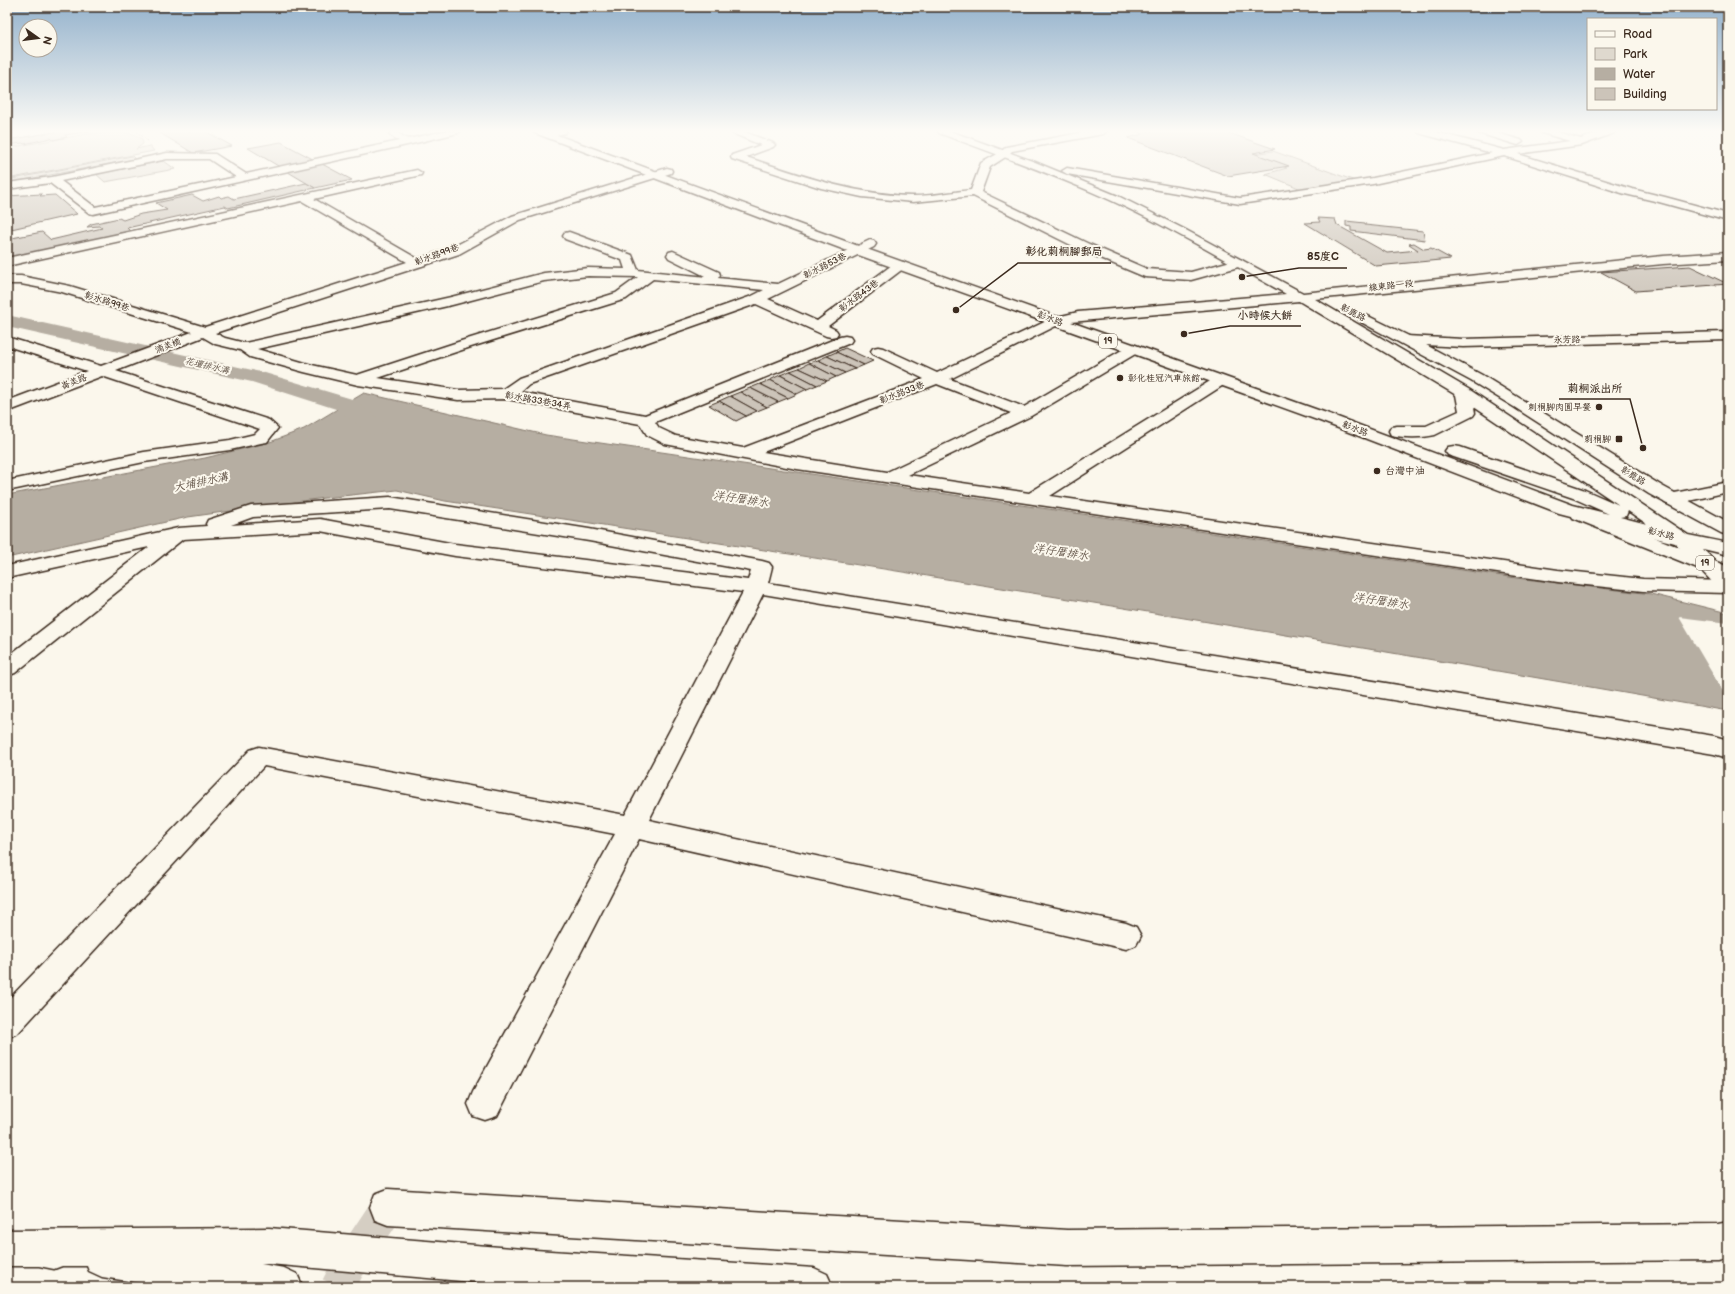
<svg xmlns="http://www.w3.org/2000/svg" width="1735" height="1294" viewBox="0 0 1735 1294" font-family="'Balsamiq Sans','LXGW WenKai TC',sans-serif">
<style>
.green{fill:#dfd9ce;stroke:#8d8276}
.water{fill:#b6aea2;stroke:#85796d}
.pier{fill:#fbf7ec}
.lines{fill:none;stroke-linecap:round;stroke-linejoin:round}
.canal{fill:#b6aea2;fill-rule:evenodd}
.building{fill:#ccc4b9;stroke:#3b2a1e}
.minor-tunnel{stroke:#d5cec3;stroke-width:34;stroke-dasharray:34 17;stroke-linecap:butt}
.minor-casing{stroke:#3b2a1e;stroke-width:3}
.major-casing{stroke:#3b2a1e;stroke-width:3}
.highway-casing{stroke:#3b2a1e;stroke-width:3}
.path{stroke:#3b2a1e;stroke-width:1;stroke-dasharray:2 1.5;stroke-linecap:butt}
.minor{fill:#fbf7ec;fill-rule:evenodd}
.major{fill:#fbf7ec;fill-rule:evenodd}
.highway{fill:#fbf7ec;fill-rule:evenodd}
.poi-dot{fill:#3b2a1e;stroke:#fbf7ec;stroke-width:1.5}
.labels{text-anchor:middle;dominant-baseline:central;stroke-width:4;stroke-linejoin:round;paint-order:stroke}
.far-street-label{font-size:9px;fill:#3b2a1e;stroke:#fbf7ec}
.shield{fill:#fbf7ec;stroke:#75685c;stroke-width:1}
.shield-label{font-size:9px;font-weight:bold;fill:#3b2a1e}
.far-water-label{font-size:9px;font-style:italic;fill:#605246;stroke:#fbf7ec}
.far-poi-label{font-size:9px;fill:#3b2a1e;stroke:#fbf7ec;text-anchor:end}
.poi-label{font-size:10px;fill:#3b2a1e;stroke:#fbf7ec;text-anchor:start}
.water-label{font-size:11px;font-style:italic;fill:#605246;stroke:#fbf7ec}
.leader{fill:none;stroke:#3b2a1e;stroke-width:1.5}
.callout-dot{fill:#3b2a1e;stroke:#fbf7ec;stroke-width:1.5}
.callout-label{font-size:11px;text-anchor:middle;font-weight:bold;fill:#3b2a1e;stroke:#fbf7ec;stroke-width:4;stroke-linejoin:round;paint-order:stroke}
</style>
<rect width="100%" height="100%" fill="#fbf7ec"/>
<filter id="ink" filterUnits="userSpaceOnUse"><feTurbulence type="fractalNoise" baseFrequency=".025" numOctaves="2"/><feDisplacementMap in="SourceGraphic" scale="8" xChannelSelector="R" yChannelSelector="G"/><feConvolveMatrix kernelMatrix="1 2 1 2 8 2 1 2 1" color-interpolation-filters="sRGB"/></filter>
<g filter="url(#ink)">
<g class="green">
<path d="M 117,132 L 134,134 L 142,139 L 143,144 L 136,149 L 150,146 L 154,151 L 7,179 L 7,148 L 87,134 Z"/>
<path d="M 1273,151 L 1358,182 L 1306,191 L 1265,174 L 1287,168 L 1249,155 Z"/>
<path d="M 132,156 L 135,159 L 7,183 L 7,180 Z"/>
<path d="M 164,161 L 175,169 L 105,182 L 96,174 Z"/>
</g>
<path class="water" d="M 364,393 L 546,435 L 1516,578 L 1651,594 L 1728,613 L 1728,711 C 1301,636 873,565 445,501 L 397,490 L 324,498 L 188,517 L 7,558 L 7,495 L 205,458 L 270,442 L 304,429 Z"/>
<path class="pier" d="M 1679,617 L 1728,623 L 1728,700 Z"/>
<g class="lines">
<path class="canal" d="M 7,315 L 265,373 L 352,399 L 385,423 L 388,428 L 385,433 L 377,435 L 369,433 L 336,409 L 252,382 L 7,327 Z"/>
</g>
<g class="building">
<path d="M 60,131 L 92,131 L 65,135 L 67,137 L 53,140 L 51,138 L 24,144 L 23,143 L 7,145 L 7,140 Z"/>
<path d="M 174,131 L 205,131 L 232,146 L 193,153 L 160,133 Z"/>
<path d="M 1136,131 L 1223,131 L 1275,149 L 1253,153 L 1289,166 L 1228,176 L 1128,138 L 1143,134 Z"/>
<path d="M 281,142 L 352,180 L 315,188 L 248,148 Z"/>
<path d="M 306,183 L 315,188 L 228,208 L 225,206 L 127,228 L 130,231 L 7,259 L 7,239 L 42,232 L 51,240 L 102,228 L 99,226 L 87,227 L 91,224 L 119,218 L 123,220 L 141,214 L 167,210 L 156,203 L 192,195 L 203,201 L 219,196 L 221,198 L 229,196 L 234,199 Z"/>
<path d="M 42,194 L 40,196 L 55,195 L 77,214 L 7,230 L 7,196 Z"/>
<path d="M 1318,218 L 1335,219 L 1337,225 L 1387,253 L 1418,250 L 1409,244 L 1414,243 L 1424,249 L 1431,248 L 1451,259 L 1376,266 L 1305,223 L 1320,222 Z"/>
<path d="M 1346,221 L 1365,223 L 1365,225 L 1423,231 L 1425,240 L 1351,231 L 1351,227 L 1346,226 Z"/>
<path d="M 1690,266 L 1728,284 L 1636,291 L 1601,272 Z"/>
<path d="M 845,348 L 873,361 L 864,365 L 836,352 Z"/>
<path d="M 836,352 L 864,365 L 855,369 L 827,356 Z"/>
<path d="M 827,356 L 855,369 L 845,373 L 818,360 Z"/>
<path d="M 818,360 L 845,373 L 836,377 L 809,363 Z"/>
<path d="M 809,363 L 836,377 L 827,381 L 799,368 Z"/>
<path d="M 799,368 L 827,381 L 817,385 L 790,371 Z"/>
<path d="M 790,371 L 817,385 L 807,389 L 780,375 Z"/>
<path d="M 780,375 L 807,389 L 797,394 L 770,380 Z"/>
<path d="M 770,380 L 797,394 L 788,398 L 760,384 Z"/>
<path d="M 760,384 L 788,398 L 778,402 L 750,388 Z"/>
<path d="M 750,388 L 778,402 L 767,407 L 740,392 Z"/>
<path d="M 740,392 L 767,407 L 757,411 L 730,396 Z"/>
<path d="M 730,396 L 757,411 L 746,416 L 719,401 Z"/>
<path d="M 719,401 L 746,416 L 736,421 L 709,405 Z"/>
</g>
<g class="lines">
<path class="minor-tunnel" d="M 338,1287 L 348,1267 L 388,1207"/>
<g class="minor-casing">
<g id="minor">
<path d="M 394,131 L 408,139 L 444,131 L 460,131 L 458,133 L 407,145 L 93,214 L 89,213 L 50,183 L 7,189 L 7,183 L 52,177 L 167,153 L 215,154 L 246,174 L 399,141 L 389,134 ZM 167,159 L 209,159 L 236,177 L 95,207 L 61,181 Z"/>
<path d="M 549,131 L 567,131 L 565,133 L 547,137 L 542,134 L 544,132 Z"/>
<path d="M 730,131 L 742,131 L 773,143 L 775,145 L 773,147 L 746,157 C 800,175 854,195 913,196 C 932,196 952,192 971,190 L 981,163 L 1001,152 L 1006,147 L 1090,131 L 1107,131 L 1103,134 L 1012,151 L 1007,156 L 990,167 L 981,192 L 1089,244 L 1147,269 L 1191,272 L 1238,259 L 1242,260 L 1244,263 L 1242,266 L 1191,280 L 1145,277 L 1081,250 L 973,196 L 913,202 L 862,197 L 821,188 L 732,159 L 731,157 L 732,155 L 761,145 L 732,133 Z"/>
<path d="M 1417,131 L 1432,131 L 1504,150 L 1570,141 L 1542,133 L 1541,131 L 1554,131 L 1581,139 L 1603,131 L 1615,131 L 1614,133 L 1582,145 L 1518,154 L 1632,189 L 1665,197 L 1728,214 L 1728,221 L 1659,202 L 1625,194 L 1504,156 L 1373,184 L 1240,204 L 1067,174 L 1062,171 L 1067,168 L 1240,198 L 1373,178 L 1492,153 L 1419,133 Z"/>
<path d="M 1476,131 L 1490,131 L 1521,140 L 1523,142 L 1518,145 L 1478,133 Z"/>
<path d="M 667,168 L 671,169 L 672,171 L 671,173 L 520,220 L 459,254 L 215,333 L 225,338 L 245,343 L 451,297 L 544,273 L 588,268 L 625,269 L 622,260 L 565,239 L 563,236 L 565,233 L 569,232 L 632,255 L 638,270 L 707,277 L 669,258 L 667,255 L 669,252 L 673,251 L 719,272 L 720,275 L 718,278 L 778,284 L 870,240 L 874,241 L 876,244 L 874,247 L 768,299 L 817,321 L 896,262 L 904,262 L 906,265 L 904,268 L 828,326 L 836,330 L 838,333 L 836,336 L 831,337 L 826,336 L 756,304 L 529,384 L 520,392 L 645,415 L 840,337 L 845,336 L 850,337 L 852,340 L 850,343 L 655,422 L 659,428 L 676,436 L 743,448 L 924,379 L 873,354 L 871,351 L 873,348 L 878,347 L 883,348 L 937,373 L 1055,317 L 1060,318 L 1062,321 L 1060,324 L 950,379 L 1024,407 L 1127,347 L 1132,346 L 1137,347 L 1139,350 L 1137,353 L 1031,416 L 908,475 L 1029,493 L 1215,378 L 1220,376 L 1225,378 L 1228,381 L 1225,384 L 1050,496 L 1558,570 L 1643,579 L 1728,581 L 1728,593 L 1643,591 L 1558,582 L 797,469 L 665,444 L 647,435 L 640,424 L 507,399 L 458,400 L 358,385 L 304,372 L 250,357 L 240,350 L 215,344 L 203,337 L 116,371 L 269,420 L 278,428 L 267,442 L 261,443 L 230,450 L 144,462 L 7,491 L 7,481 L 144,452 L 230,440 L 255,434 L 260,429 L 102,376 L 7,412 L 7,401 L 87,371 L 7,346 L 7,337 L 101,366 L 192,332 L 62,292 L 21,284 L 7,284 L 7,276 L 21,276 L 70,286 L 205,327 L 407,262 L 302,201 L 7,266 L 7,258 L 417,170 L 422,173 L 421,175 L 314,199 L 418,259 L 451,248 L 512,216 ZM 588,276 L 638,277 L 616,293 L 461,341 L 357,375 L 312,365 L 257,349 L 452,305 L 544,281 ZM 653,279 L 764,290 L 752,296 L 519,378 L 503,389 L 458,390 L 378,378 L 471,347 L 626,299 ZM 937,384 L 1011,413 L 887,472 L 763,452 Z"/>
<path d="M 1728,332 L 1728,340 L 1463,347 L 1406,344 L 1401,343 L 1399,340 L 1401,337 L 1406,336 L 1463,339 Z"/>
<path d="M 1728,482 L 1728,492 L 1671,505 L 1665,503 L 1662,499 L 1665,495 Z"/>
<path d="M 390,497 L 589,529 L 762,561 L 769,563 L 772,567 L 768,583 L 1714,736 L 1728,740 L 1728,758 L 1714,754 L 763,594 L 649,820 L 1126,923 L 1136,927 L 1141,936 L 1136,945 L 1126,949 L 639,839 L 497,1116 L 485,1120 L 473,1116 L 468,1104 L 473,1092 L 615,834 L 264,766 L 18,1033 L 7,1038 L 7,1001 L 250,750 L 259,747 L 625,815 L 743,592 L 455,556 L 320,531 L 183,539 L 15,673 L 7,676 L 7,657 L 149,547 L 7,578 L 7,566 L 178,528 L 207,526 L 206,524 L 208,520 L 251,506 ZM 390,509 L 589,541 L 751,571 L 748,580 L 455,544 L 320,519 L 231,525 L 253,517 Z"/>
<path d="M 1580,508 L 1724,565 L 1727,569 L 1724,573 L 1717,575 L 1710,573 L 1573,518 L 1571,514 L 1573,510 Z"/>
<path d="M 388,1189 L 1067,1230 L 1718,1224 L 1728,1222 L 1728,1258 L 1718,1260 L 1067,1266 L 388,1225 L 375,1220 L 370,1207 L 375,1194 Z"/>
</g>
</g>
<g class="major-casing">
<g id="major">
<path d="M 533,131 L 546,131 L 861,247 L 1057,317 L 1078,312 L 1286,294 C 1228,262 1171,228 1110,200 C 1055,175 996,154 939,133 L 938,131 L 950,131 L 1035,162 L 1118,196 L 1184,229 L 1303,293 L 1663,256 L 1728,252 L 1728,260 L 1663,264 L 1315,299 L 1470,390 L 1688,535 L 1728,543 L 1728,555 L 1703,549 L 1728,575 L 1728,593 L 1721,591 L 1675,543 L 1559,513 L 1320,421 L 853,253 L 535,133 ZM 1299,301 L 1456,395 L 1459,411 L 1426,426 L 1397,426 L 1391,427 L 1389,431 L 1391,435 C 1404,438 1422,438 1435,435 L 1473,416 L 1475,413 L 1474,407 L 1619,505 L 1585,490 L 1460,447 L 1454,446 L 1448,447 L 1445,451 L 1448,455 L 1573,498 L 1609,514 L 1573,505 L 1332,415 L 1071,322 ZM 1628,511 L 1647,524 L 1620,517 L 1626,516 Z"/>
<path d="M 1366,315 L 1415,339 L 1482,375 L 1662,486 L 1728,522 L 1728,535 L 1721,533 L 1649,494 L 1514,407 L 1471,381 L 1361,322 L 1359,319 L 1361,316 Z"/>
</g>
</g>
<g class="highway-casing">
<path id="highway" d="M 269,1228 L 535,1250 L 814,1268 L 827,1274 L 833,1287 L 528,1287 L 269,1264 L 261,1264 L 284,1268 L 297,1274 L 303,1287 L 167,1287 L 102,1277 L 89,1271 L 87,1266 L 62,1266 L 54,1269 L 39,1266 L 7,1266 L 7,1230 Z"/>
</g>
<path class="path" d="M 136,131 L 148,141"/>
<use href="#minor" class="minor"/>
<use href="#major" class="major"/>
<use href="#highway" class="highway"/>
</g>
</g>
<linearGradient id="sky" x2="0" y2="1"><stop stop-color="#94b2cc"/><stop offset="0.42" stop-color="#fdfbf6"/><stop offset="1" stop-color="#fdfbf6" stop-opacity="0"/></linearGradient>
<rect width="1735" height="312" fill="url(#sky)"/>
<g class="poi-dot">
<circle cx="1120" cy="378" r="4"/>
<circle cx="1599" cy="407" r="4"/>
<rect x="1615" y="435" width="8" height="8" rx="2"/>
<circle cx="1377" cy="471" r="4"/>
</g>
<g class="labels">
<g class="far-street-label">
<text transform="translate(437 255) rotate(-20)">彰水路99巷</text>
<text transform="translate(825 266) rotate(-27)">彰水路53巷</text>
<text transform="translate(1391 286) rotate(-6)">線東路一段</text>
<text transform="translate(859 296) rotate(-37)">彰水路43巷</text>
<text transform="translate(107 302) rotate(17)">彰水路99巷</text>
<text transform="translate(1353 313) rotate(27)">彰鹿路</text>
<text transform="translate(1050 319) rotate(20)">彰水路</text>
<text transform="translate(1567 340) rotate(-1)">永芳路</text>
<text transform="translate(168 346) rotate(-21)">湳美橋</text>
<text transform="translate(74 382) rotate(-21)">崙美路</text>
<text transform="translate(902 393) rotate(-21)">彰水路33巷</text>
<text transform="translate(538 401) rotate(10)">彰水路33巷34弄</text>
<text transform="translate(1355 429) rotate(21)">彰水路</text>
<text transform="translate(1633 476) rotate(32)">彰鹿路</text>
<text transform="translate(1661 534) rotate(15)">彰水路</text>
</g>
<g class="shield">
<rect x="1099" y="334" width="18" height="14" rx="3"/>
<rect x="1696" y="556" width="18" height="14" rx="3"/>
</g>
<g class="shield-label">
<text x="1108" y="341">19</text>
<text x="1705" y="563">19</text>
</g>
<g class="far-water-label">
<text transform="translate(207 366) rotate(13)">花壇排水溝</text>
</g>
<g class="far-poi-label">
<text x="1128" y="378" text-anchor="start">彰化桂冠汽車旅館</text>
<text x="1591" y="407">刺桐腳肉圓早餐</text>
<text x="1611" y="439">莿桐腳</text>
</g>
<g class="poi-label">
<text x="1385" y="471">台灣中油</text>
</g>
<g class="water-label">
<text transform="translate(201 482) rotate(-12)">大埔排水溝</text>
<text transform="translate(741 499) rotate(9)">洋仔厝排水</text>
<text transform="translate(1061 552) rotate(9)">洋仔厝排水</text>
<text transform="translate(1381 601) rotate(9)">洋仔厝排水</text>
</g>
</g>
<path class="leader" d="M956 310L1018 263H1111M1242 277L1299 268H1347M1184 334L1230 326H1301M1643 448L1630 399H1559"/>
<g class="callout-dot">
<circle cx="956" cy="310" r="4"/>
<circle cx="1242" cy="277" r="4"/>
<circle cx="1184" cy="334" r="4"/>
<circle cx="1643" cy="448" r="4"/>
</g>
<g class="callout-label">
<text x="1064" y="255">彰化莿桐腳郵局</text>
<text x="1323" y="260">85度C</text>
<text x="1265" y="319">小時候大餅</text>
<text x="1595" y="392">莿桐派出所</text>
</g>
<rect width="1735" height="1294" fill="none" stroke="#fbf7ec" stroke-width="24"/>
<rect x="12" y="12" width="1711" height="1270" fill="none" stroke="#3b2a1e" stroke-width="1.5" filter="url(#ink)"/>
<rect x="1587" y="18" width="130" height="92" fill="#fbf7ec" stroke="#aea59a"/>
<rect x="1595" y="31" width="20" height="6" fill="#fbf7ec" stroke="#aea59a"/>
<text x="1623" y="38" font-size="12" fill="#3b2a1e">Road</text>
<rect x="1595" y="48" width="20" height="12" fill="#dfd9ce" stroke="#aea59a"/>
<text x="1623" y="58" font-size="12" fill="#3b2a1e">Park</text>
<rect x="1595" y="68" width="20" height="12" fill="#b6aea2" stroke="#aea59a"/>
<text x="1623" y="78" font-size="12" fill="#3b2a1e">Water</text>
<rect x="1595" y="88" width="20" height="12" fill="#ccc4b9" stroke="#aea59a"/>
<text x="1623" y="98" font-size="12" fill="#3b2a1e">Building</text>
<g transform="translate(38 38) rotate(104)"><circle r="19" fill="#fbf7ec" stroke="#aea59a"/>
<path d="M0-3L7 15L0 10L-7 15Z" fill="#3b2a1e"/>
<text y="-6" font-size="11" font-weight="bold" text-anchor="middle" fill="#3b2a1e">N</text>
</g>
</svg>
